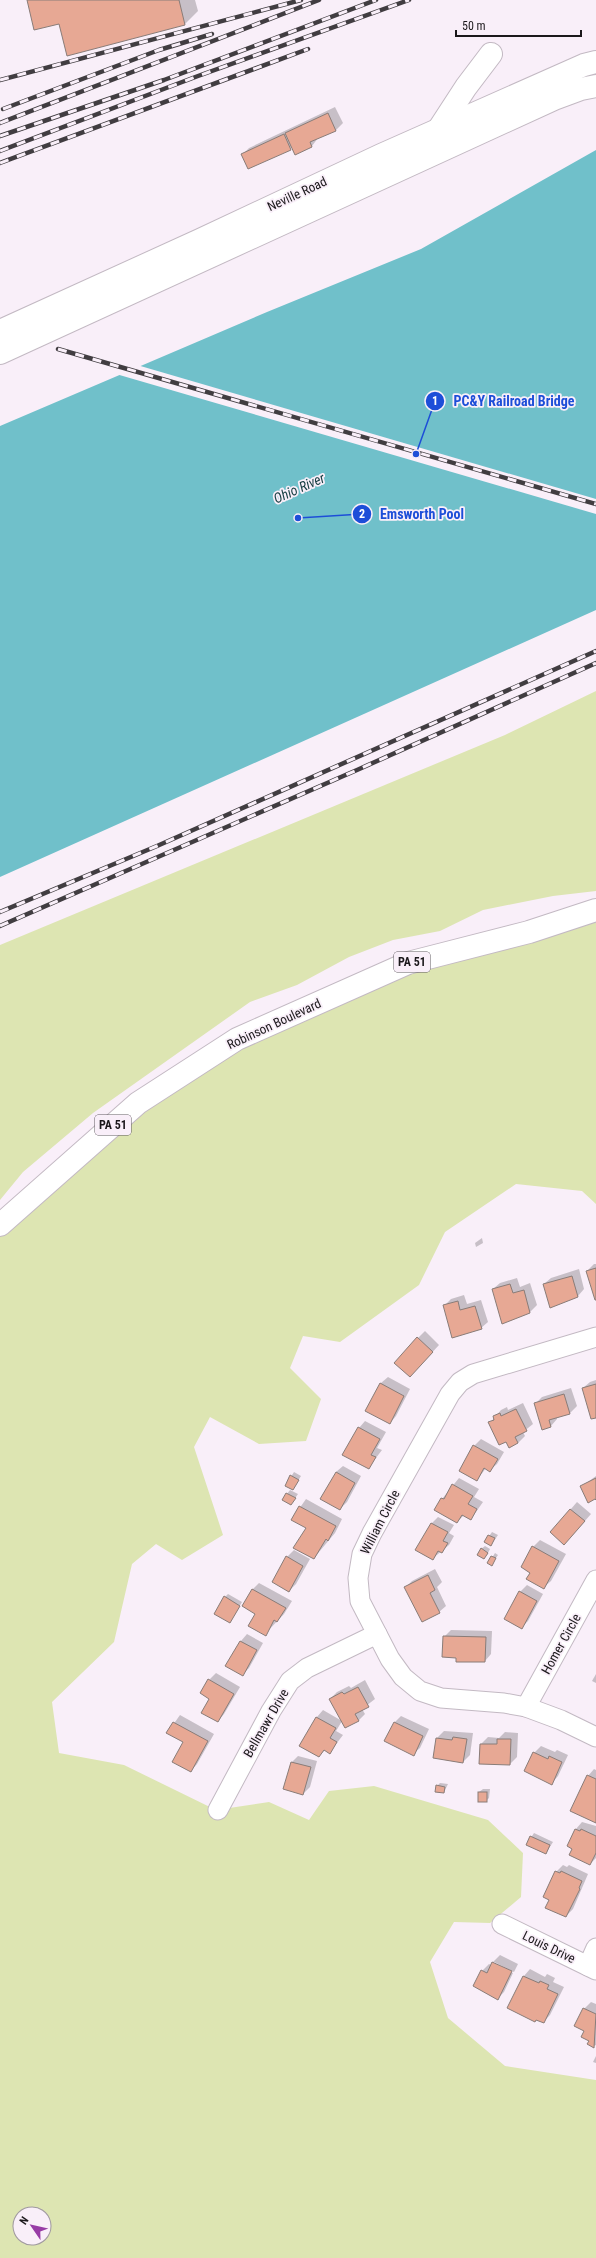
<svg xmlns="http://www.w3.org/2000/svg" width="596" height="2258" viewBox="0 0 596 2258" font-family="'Roboto Condensed',sans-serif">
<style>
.green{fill:#dde5b2;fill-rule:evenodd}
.water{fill:#70c0ca}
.pier{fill:#f9eff9}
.shadow{fill:#0003}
.building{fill:#e7a894;stroke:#897c78}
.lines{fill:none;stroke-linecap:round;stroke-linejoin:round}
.minor-casing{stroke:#c3b9c3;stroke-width:21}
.secondary-casing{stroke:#c3b9c3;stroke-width:24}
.primary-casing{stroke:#c3b9c3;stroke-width:24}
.minor{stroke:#fff;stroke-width:19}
.secondary{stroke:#fff;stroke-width:22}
.primary{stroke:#fff;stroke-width:22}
.rail-casing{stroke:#413d41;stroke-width:4.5}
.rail{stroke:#f9eff9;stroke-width:3;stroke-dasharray:9;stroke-linecap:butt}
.labels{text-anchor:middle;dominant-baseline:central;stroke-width:3.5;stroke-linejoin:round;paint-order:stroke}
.shield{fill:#f9eff9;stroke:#5e585e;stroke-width:1}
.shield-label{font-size:12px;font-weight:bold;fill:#1b181b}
.street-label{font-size:13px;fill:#1b181b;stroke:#f9eff9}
.water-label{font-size:14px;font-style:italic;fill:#194045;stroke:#f9eff9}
.leader{fill:none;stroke:#1d4ed8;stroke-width:1.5}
.callout-dot{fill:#1d4ed8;stroke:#f9eff9;stroke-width:1.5}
.mark-label{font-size:12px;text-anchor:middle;font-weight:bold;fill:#fff}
.callout-label{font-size:14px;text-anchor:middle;font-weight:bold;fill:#1d4ed8;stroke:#f9eff9;stroke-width:3.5;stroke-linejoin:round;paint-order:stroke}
</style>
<rect width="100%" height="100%" fill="#f9eff9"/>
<g class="green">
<path d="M 596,691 L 596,891 L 553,896 L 483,910 L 440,931 L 393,940 L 349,957 L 297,985 L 250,1002 L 93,1113 L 23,1172 L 0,1200 L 0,945 L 505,735 Z"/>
<path d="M 596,913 L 596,1204 L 582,1191 L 516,1184 L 445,1232 L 419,1285 L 340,1342 L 303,1336 L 290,1368 L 321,1399 L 306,1441 L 259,1444 L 210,1417 L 194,1447 L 223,1535 L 182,1560 L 156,1544 L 132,1564 L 114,1642 L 52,1702 L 59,1753 L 124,1765 L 216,1810 L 269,1802 L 309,1820 L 329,1791 L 374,1786 L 488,1820 L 523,1853 L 521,1897 L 490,1923 L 454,1922 L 430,1962 L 448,2018 L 505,2066 L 596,2080 L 596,2258 L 0,2258 L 0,1229 L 142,1107 L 239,1043 L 410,968 ZM 20,2214 L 44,2214 L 44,2238 L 20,2238 Z"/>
</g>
<path class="water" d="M 596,150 L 596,610 L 0,877 L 0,426 L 267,312 L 421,249 Z"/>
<path class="pier" d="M 137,365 L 596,499 L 596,514 L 116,374 Z"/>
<g class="shadow">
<path d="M 28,0 L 195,0 L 198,11 L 185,24 L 59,23 Z"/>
<path d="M 335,107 L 343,123 L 336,130 L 318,138 L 312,146 L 295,153 L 292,147 L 248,168 L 242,155 L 249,148 Z"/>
<path d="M 482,1238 L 483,1243 L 476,1247 L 475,1243 Z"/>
<path d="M 594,1264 L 596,1264 L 596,1299 L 587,1271 Z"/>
<path d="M 579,1269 L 584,1289 L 578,1296 L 550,1307 L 544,1284 L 551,1278 Z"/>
<path d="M 517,1278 L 520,1287 L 530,1283 L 537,1305 L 530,1312 L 503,1323 L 493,1289 L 500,1283 Z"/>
<path d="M 464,1295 L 467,1304 L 481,1300 L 488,1322 L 481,1328 L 444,1306 L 451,1299 Z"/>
<path d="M 425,1331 L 439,1345 L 417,1369 L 418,1338 Z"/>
<path d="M 388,1377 L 410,1389 L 396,1416 L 390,1423 L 366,1410 L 381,1383 Z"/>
<path d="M 596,1380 L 596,1417 L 583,1388 L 590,1382 Z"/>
<path d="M 571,1388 L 577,1406 L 570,1413 L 557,1417 L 557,1419 L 551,1426 L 535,1404 L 542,1397 Z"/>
<path d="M 523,1403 L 533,1424 L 523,1432 L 525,1436 L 518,1443 L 509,1447 L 506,1440 L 490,1423 L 501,1410 L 507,1407 L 508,1410 Z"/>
<path d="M 365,1421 L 386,1432 L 377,1448 L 382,1450 L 369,1467 L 359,1428 Z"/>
<path d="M 481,1439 L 504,1452 L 497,1464 L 490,1470 L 486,1468 L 477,1480 L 474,1446 Z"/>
<path d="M 343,1466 L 361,1476 L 347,1502 L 340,1509 L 336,1472 Z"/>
<path d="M 294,1472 L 301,1476 L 293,1489 L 286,1485 Z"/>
<path d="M 596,1476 L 596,1498 L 581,1487 Z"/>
<path d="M 459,1478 L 479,1489 L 474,1497 L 483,1502 L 471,1519 L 464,1515 L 457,1522 L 442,1499 Z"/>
<path d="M 290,1490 L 298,1494 L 291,1504 L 283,1499 Z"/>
<path d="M 306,1499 L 342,1519 L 335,1533 L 314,1558 L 307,1527 L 292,1519 Z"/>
<path d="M 577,1502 L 591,1514 L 571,1537 L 551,1532 Z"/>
<path d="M 438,1517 L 454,1525 L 449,1533 L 454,1536 L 449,1545 L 432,1559 L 432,1523 Z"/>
<path d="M 492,1532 L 498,1535 L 491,1545 L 485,1542 Z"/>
<path d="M 540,1540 L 566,1554 L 551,1581 L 544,1587 L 533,1547 Z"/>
<path d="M 485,1546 L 490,1549 L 487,1555 L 481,1549 Z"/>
<path d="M 294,1550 L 310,1559 L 296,1584 L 289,1591 L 287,1557 Z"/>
<path d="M 495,1553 L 498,1555 L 491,1565 L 489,1563 Z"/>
<path d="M 435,1569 L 442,1582 L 437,1587 L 446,1606 L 439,1612 L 405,1588 L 412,1581 Z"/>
<path d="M 259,1583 L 292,1601 L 284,1614 L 265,1634 L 257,1613 L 252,1590 Z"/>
<path d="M 527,1585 L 543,1594 L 528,1621 L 521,1628 L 520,1592 Z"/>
<path d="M 228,1594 L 242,1602 L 230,1622 L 225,1597 Z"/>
<path d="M 451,1630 L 492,1631 L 491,1654 L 485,1661 L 457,1657 L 444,1637 Z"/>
<path d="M 247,1634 L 263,1643 L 249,1668 L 242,1675 L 227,1666 L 241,1641 Z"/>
<path d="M 216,1673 L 240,1687 L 224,1714 L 218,1721 L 209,1680 Z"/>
<path d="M 596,1674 L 596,1683 L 592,1681 Z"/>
<path d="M 365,1680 L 375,1699 L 362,1709 L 365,1714 L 358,1721 L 342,1721 L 336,1731 L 343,1735 L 330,1752 L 325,1750 L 319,1756 L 300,1745 L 317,1717 L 323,1710 L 342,1721 L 330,1699 L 337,1692 L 349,1686 L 351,1688 Z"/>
<path d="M 180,1715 L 214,1734 L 197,1764 L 191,1771 L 185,1742 L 168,1732 Z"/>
<path d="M 401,1716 L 429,1729 L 420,1748 L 413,1754 L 395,1722 Z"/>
<path d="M 444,1731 L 473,1733 L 470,1755 L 463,1762 L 434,1757 L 437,1738 Z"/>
<path d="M 505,1732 L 518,1733 L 517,1757 L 510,1764 L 481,1744 L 488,1737 L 499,1738 Z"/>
<path d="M 541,1746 L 555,1752 L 557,1750 L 568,1755 L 558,1776 L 552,1783 L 534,1753 Z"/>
<path d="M 298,1756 L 317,1761 L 310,1787 L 303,1794 L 292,1762 Z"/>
<path d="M 594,1769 L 596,1770 L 596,1821 L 588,1776 Z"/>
<path d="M 440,1783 L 448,1784 L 444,1792 L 437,1786 Z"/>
<path d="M 483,1789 L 490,1789 L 489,1798 L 486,1801 L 479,1792 Z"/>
<path d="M 582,1822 L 596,1826 L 596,1858 L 590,1864 L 568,1846 L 576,1829 Z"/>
<path d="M 534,1833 L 553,1842 L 546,1853 L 527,1844 Z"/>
<path d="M 563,1865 L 567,1867 L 569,1865 L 588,1874 L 573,1909 L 566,1916 L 550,1899 L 556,1872 Z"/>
<path d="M 500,1955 L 518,1964 L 514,1972 L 494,1962 L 494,1964 L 513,1973 L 504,1992 L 498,1998 L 482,1971 L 489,1964 L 491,1965 L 493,1962 Z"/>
<path d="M 530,1969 L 545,1977 L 547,1974 L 555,1978 L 553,1982 L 564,1987 L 550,2015 L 543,2022 L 508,2008 L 524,1976 Z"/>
<path d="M 591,2002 L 596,2004 L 596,2045 L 594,2046 L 586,2031 L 584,2009 Z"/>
<path d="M 596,2056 L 596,2063 L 593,2062 Z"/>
</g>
<g class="building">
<path d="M 27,0 L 179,0 L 185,25 L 67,56 L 59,24 L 34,30 Z"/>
<path d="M 328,113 L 336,131 L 310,142 L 312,147 L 295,155 L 285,133 Z"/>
<path d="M 284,134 L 291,150 L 248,169 L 241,154 Z"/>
<path d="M 596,1268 L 596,1300 L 595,1300 L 586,1271 Z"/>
<path d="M 572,1276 L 578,1297 L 550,1308 L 543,1284 Z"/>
<path d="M 510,1284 L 513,1293 L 524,1290 L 530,1313 L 502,1324 L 492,1289 Z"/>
<path d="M 458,1301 L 460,1310 L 475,1306 L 482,1329 L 452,1338 L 443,1305 Z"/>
<path d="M 417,1337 L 433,1352 L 410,1377 L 394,1363 Z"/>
<path d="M 380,1383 L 404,1396 L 390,1424 L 365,1411 Z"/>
<path d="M 596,1384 L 596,1418 L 591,1419 L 582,1388 Z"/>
<path d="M 564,1394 L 570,1414 L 549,1420 L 551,1427 L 542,1430 L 534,1403 Z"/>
<path d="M 516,1409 L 527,1431 L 515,1437 L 518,1443 L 509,1448 L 506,1442 L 499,1445 L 488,1422 L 494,1420 L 493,1416 L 500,1413 L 501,1416 Z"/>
<path d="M 358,1427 L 380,1439 L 371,1455 L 376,1457 L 369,1469 L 342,1455 Z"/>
<path d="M 473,1445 L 498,1459 L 490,1472 L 484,1468 L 477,1481 L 459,1471 Z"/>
<path d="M 336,1472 L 355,1483 L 340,1510 L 320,1499 Z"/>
<path d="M 290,1475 L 299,1480 L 293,1490 L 285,1486 Z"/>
<path d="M 596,1478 L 596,1500 L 595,1499 L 588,1503 L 580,1486 Z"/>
<path d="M 452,1484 L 473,1496 L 468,1504 L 477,1509 L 471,1520 L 462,1515 L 457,1523 L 434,1510 L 441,1498 L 444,1499 Z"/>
<path d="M 286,1493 L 296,1498 L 291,1505 L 282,1500 Z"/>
<path d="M 299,1506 L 336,1526 L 328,1541 L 326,1539 L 314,1559 L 293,1548 L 306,1528 L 291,1520 Z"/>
<path d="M 570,1509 L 585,1521 L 564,1545 L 550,1532 Z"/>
<path d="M 431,1523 L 448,1532 L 443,1541 L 448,1543 L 442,1553 L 438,1551 L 433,1560 L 415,1550 Z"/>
<path d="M 488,1535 L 495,1538 L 491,1546 L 484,1542 Z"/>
<path d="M 532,1546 L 559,1561 L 544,1589 L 526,1579 L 530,1573 L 521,1567 Z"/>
<path d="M 481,1548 L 488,1553 L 484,1559 L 477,1555 Z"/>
<path d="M 286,1556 L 303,1566 L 289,1592 L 272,1582 Z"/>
<path d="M 491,1556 L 496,1558 L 492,1566 L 487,1563 Z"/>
<path d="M 428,1575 L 435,1590 L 430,1593 L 440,1613 L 422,1622 L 404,1587 Z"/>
<path d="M 252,1589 L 286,1608 L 277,1622 L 274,1620 L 266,1636 L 248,1626 L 255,1614 L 242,1606 Z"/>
<path d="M 519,1591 L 537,1601 L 522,1629 L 504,1619 Z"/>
<path d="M 224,1596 L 240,1606 L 230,1623 L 214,1614 Z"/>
<path d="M 443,1636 L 486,1637 L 485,1662 L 456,1662 L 456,1658 L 442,1657 Z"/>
<path d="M 240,1641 L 257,1650 L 243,1676 L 225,1666 Z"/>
<path d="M 208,1679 L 234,1694 L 218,1722 L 201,1713 L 209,1699 L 200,1693 Z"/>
<path d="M 358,1687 L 369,1707 L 355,1714 L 359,1721 L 345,1728 L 329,1699 L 342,1692 L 344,1694 Z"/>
<path d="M 316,1717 L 336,1728 L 330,1738 L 337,1742 L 330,1754 L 324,1750 L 319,1757 L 299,1746 Z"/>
<path d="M 173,1722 L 208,1741 L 191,1772 L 172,1762 L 183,1742 L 166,1733 Z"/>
<path d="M 394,1722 L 423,1736 L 414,1756 L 384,1741 Z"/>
<path d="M 453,1737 L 467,1739 L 463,1763 L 433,1758 L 436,1738 L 452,1740 Z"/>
<path d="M 497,1739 L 511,1739 L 510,1765 L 479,1764 L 480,1744 L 497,1744 Z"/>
<path d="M 533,1752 L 548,1759 L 549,1756 L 562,1762 L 552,1785 L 524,1771 Z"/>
<path d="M 291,1762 L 311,1767 L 303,1795 L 283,1789 Z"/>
<path d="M 587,1775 L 596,1779 L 596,1823 L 570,1811 Z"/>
<path d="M 436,1785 L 445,1787 L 444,1793 L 435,1792 Z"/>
<rect x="478" y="1792" width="9" height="10"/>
<path d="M 575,1829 L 580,1831 L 581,1829 L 596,1836 L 596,1853 L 590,1865 L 569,1855 L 572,1849 L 567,1846 Z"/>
<path d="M 530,1836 L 550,1845 L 546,1854 L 526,1845 Z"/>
<path d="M 555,1871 L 560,1873 L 561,1871 L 582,1881 L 579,1888 L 580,1889 L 566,1917 L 545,1908 L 549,1900 L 543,1897 Z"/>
<path d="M 492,1962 L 512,1971 L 498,2000 L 473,1986 L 481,1970 L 487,1973 Z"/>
<path d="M 523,1976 L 539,1983 L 540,1981 L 549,1985 L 547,1989 L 558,1994 L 544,2023 L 536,2020 L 535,2022 L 507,2008 Z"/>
<path d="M 583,2008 L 596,2014 L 594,2048 L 587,2044 L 589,2041 L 581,2037 L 584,2031 L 574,2026 Z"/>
</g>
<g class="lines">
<g class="minor-casing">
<g id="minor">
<path d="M 596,1337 L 473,1374 L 460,1382 L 450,1394 L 372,1533 L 362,1554 L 358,1578 L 360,1601 L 390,1659 L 403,1677 L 420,1691 L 441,1698 L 504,1703 L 526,1707 L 561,1720 L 596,1737"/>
<path d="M 526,1707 L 596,1580"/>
<path d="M 218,1810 L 271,1711 L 290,1681 L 307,1668 L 377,1634"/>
<path d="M 502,1924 L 596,1970"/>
<path d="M 588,1966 L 596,1948"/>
</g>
</g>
<g class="secondary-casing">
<g id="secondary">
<path d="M 438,130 L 466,87 L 491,54"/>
<path d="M 0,331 L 200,240 L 381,155 L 584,65 L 596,62"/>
<path d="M 0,353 L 554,99 L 581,89 L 596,86"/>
</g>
</g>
<g class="primary-casing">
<path id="primary" d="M 0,1225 L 138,1103 L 237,1039 L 408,963 L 529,932 L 596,910"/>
</g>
<use href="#minor" class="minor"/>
<use href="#secondary" class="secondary"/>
<use href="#primary" class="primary"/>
<g class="rail-casing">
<g id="rail">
<path d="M 0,80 L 301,0"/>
<path d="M 3,109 L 159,50 L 212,34"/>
<path d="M 0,123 L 319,0"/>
<path d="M 0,136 L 164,80 L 376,0"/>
<path d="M 0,151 L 198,76 L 409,0"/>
<path d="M 0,163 L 308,49"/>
<path d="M 58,349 L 596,504"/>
<path d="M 0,912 L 157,846 L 596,651"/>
<path d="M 0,926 L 357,770 L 596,663"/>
</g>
</g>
<use href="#rail" class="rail"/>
</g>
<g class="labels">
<g class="shield">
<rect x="394" y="952" width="36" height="20" rx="3"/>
<rect x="95" y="1115" width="36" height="20" rx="3"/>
</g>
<g class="shield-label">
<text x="412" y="962">PA 51</text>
<text x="113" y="1125">PA 51</text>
</g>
<g class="street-label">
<text transform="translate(297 194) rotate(-25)">Neville Road</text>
<text transform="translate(274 1024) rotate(-25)">Robinson Boulevard</text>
<text transform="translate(380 1522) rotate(-63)">William Circle</text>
<text transform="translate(561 1644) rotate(-61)">Homer Circle</text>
<text transform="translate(266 1723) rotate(-60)">Bellmawr Drive</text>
<text transform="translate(549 1947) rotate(26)">Louis Drive</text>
</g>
<g class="water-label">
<text transform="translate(299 488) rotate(-24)">Ohio River</text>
</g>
</g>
<path class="leader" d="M416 454L435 401M298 518L362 514"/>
<g class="callout-dot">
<circle cx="416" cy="454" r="4"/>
<circle cx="298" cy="518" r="4"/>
<circle cx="435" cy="401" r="10"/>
<circle cx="362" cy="514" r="10"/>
</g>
<g class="mark-label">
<text x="435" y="405">1</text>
<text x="362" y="518">2</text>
</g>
<g class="callout-label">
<text x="514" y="406">PC&amp;Y Railroad Bridge</text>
<text x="422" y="519">Emsworth Pool</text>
</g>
<g transform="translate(32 2226) rotate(304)"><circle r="19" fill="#f9eff9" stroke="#a099a0"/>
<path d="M0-3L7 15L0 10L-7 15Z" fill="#983ca6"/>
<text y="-6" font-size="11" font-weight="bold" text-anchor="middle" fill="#1b181b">N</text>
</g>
<path d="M456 30v6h125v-6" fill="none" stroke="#1b181b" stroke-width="2"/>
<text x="462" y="30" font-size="12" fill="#1b181b" stroke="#f9eff9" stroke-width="3" paint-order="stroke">50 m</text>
</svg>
